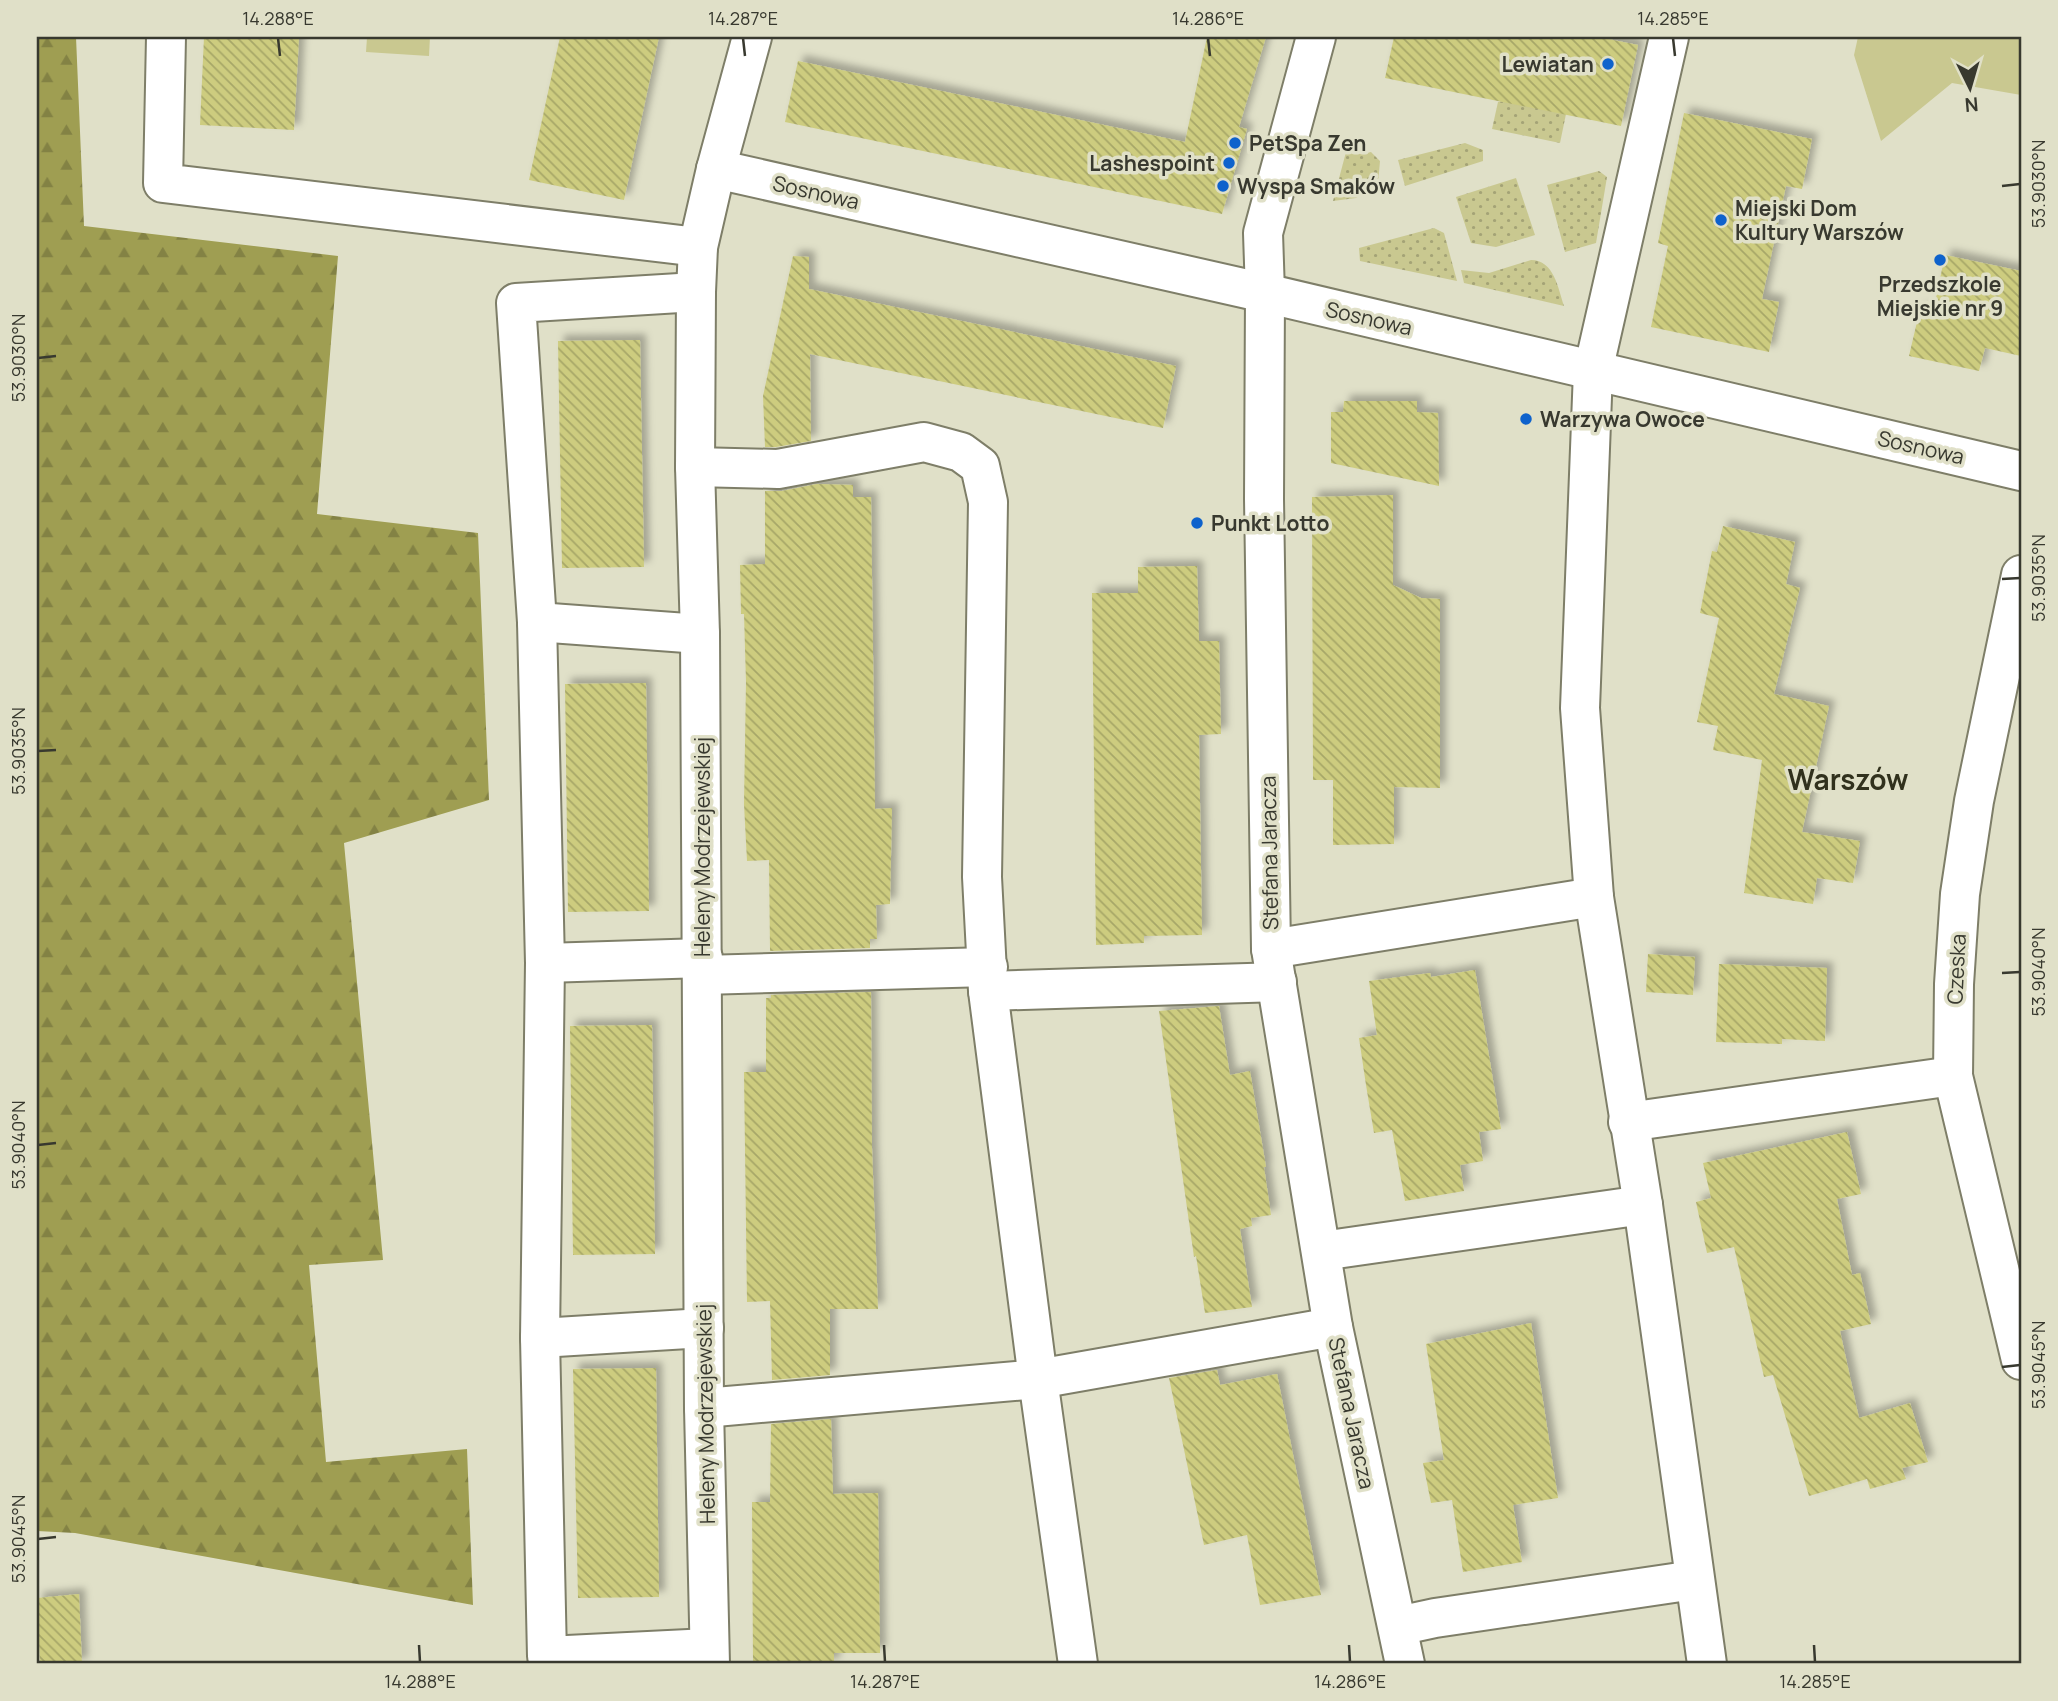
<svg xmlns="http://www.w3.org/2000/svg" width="2058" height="1701" viewBox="0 0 2058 1701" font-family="Manrope,sans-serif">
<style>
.grass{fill:url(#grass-dots)}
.forest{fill:url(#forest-firs)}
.green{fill:#c9c890}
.building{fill:url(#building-back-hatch);filter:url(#shadow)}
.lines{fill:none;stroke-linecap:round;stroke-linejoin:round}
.minor-casing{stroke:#7e7e68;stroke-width:42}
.minor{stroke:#fff;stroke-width:38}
.ticks{fill:none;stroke:#38392f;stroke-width:2.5}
.poi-dot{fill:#0e62cc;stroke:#e0e0c8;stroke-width:2.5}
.labels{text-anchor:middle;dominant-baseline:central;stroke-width:7;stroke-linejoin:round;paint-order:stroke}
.poi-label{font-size:21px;font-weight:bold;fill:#38392f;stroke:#e0e0c8;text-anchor:start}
.street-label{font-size:21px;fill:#38392f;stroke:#e0e0c8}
.district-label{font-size:28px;font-weight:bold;fill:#31311d;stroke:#e0e0c8}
.neatline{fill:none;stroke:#38392f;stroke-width:2.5}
.ticks-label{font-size:18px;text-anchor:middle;fill:#38392f}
</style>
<defs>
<pattern id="grass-dots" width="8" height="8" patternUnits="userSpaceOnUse" patternTransform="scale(1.75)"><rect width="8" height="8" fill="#c9c890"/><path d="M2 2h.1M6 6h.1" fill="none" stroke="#a4a376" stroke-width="1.8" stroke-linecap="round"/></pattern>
<pattern id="forest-firs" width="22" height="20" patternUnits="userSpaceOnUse" patternTransform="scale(1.75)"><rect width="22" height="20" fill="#9f9e52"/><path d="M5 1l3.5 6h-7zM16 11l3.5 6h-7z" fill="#838244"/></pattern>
<pattern id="building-back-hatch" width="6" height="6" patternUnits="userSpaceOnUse" patternTransform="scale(1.75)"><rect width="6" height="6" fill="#cdcc7f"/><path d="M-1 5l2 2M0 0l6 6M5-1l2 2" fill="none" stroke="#a7a768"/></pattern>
<filter id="shadow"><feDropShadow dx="6" dy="-6" stdDeviation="3.5" flood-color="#0004"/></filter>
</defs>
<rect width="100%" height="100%" fill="#e0e0c8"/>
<g class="grass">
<path d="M 1503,101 L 1566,114 L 1560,143 L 1492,129 L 1498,102 Z"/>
<path d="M 1350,137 L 1356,151 L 1362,154 L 1371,152 L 1380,161 L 1378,184 L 1356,198 L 1333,201 Z"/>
<path d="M 1465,143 L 1483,150 L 1483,161 L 1405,186 L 1398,160 Z"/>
<path d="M 1599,171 L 1607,177 L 1596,243 L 1565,252 L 1547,185 Z"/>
<path d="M 1516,178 L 1535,235 L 1496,247 L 1471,243 L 1456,197 Z"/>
<path d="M 1434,228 L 1444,233 L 1457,281 L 1360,261 L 1359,248 Z"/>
<path d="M 1531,260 C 1554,260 1558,288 1564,306 L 1464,283 L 1461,270 L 1489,273 Z"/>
</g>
<path class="forest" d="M 37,37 L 76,37 L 84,226 L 338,256 L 317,514 L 478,533 L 489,800 L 344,843 L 383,1260 L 309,1265 L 326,1462 L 467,1449 L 473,1605 L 75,1533 L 37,1531 Z"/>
<g class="green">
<path d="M 367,37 L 430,37 L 429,56 L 366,52 Z"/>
<path d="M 1858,37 L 2021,37 L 2021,95 L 1952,83 L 1881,141 L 1854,55 Z"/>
</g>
<g class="building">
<path d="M 204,37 L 299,37 L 294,130 L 200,125 Z"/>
<path d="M 560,37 L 659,37 L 624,200 L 529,180 Z"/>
<path d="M 1207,37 L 1266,37 L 1239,127 L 1247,129 L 1222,214 L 785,122 L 798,61 L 1185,142 Z"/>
<path d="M 1394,37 L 1598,37 L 1638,45 L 1621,126 L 1385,78 Z"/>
<path d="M 1684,113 L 1812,139 L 1802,189 L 1786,186 L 1762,299 L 1779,302 L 1769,352 L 1651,327 L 1668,246 L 1658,243 Z"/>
<path d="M 1945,255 L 2021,271 L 2021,356 L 1985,348 L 1979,371 L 1909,356 L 1920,309 L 1933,312 Z"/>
<path d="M 793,256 L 809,257 L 809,289 L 1176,366 L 1163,428 L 810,354 L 811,441 L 776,447 L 765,447 L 763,396 Z"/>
<path d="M 640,340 L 644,567 L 562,568 L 558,341 Z"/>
<path d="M 1344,401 L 1417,401 L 1417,412 L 1438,413 L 1439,486 L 1331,463 L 1331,412 L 1343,412 Z"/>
<path d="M 817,484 L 853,485 L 853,497 L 871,497 L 875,809 L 892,808 L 890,904 L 876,905 L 877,939 L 870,939 L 870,948 L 770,951 L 769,860 L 747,861 L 744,804 L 746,682 L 744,614 L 741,614 L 740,565 L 765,564 L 765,491 L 782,491 Z"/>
<path d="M 1393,495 L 1393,585 L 1421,598 L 1440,599 L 1440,788 L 1394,787 L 1394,844 L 1333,845 L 1333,780 L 1313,780 L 1312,497 Z"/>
<path d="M 1723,526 L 1795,542 L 1786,584 L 1800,588 L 1774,694 L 1829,706 L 1802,832 L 1860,841 L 1853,883 L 1817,878 L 1813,904 L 1744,893 L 1762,760 L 1713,750 L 1718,726 L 1697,722 L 1719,618 L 1700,613 L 1712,551 L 1717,552 Z"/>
<path d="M 1197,566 L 1199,641 L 1219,641 L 1221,734 L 1199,735 L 1202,935 L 1144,936 L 1144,943 L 1096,945 L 1092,593 L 1138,593 L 1138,567 Z"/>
<path d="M 646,683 L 649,911 L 568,912 L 565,684 Z"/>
<path d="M 1648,954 L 1695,957 L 1693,995 L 1646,992 Z"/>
<path d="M 1719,964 L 1827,968 L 1825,1041 L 1782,1039 L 1782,1044 L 1716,1042 Z"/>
<path d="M 1475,970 L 1501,1129 L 1479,1132 L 1483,1161 L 1460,1165 L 1464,1191 L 1405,1201 L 1392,1130 L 1374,1133 L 1366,1085 L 1359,1038 L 1377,1035 L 1369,981 L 1430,973 L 1431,977 Z"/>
<path d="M 871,992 L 872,1148 L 878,1309 L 830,1309 L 830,1375 L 772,1380 L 770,1301 L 747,1302 L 744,1072 L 766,1072 L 766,998 L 771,998 L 771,995 Z"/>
<path d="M 1219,1006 L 1230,1075 L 1250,1071 L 1266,1167 L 1264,1167 L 1271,1215 L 1251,1218 L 1252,1226 L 1240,1229 L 1252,1307 L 1205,1313 L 1196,1256 L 1194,1257 L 1159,1011 Z"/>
<path d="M 652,1025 L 655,1254 L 573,1255 L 570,1026 Z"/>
<path d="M 1847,1132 L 1861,1194 L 1837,1199 L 1852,1275 L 1860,1273 L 1871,1324 L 1840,1331 L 1859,1418 L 1910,1403 L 1928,1462 L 1902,1468 L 1906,1479 L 1870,1489 L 1867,1479 L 1809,1496 L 1773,1375 L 1764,1377 L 1734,1247 L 1707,1253 L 1696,1202 L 1711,1198 L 1703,1163 Z"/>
<path d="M 1531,1323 L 1558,1498 L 1513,1505 L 1522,1562 L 1463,1572 L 1452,1500 L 1431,1503 L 1423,1463 L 1444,1460 L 1426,1344 Z"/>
<path d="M 656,1368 L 659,1597 L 578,1598 L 573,1369 Z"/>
<path d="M 1217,1370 L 1220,1385 L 1277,1374 L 1321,1595 L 1260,1605 L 1247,1535 L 1204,1545 L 1169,1378 Z"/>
<path d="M 831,1419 L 833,1494 L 878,1493 L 880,1653 L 834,1653 L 834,1664 L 753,1664 L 752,1502 L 770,1502 L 771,1424 Z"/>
<path d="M 79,1594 L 82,1664 L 40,1664 L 37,1598 Z"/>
</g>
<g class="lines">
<g class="minor-casing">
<g id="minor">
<path d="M 166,37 L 163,183 L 698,247"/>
<path d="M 1316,37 L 1263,233 L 1265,293 L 1264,499 L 1271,949 L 1333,1327 L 1405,1664"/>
<path d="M 1669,37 L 1593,371 L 1580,708 L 1594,897 L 1643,1205 L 1707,1664"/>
<path d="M 716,169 L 1265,293 L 2021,471"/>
<path d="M 696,292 L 516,303 L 537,622 L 545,963 L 540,1338 L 547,1656 L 709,1648"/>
<path d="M 695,467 L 778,469 L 924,442 L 961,452 L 980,466 L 988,502 L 982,877 L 988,991 L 1038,1379 L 1078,1664"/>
<path d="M 2021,575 L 1974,801 L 1960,894 L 1954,984 L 1953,1076 L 2021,1360"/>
<path d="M 537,622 L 700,634"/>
<path d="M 1271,949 L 1594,897"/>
<path d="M 545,963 L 703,958"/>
<path d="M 703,975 L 988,967"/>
<path d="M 988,991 L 1277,982"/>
<path d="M 1628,1122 L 1953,1076"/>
<path d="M 1322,1251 L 1643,1205"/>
<path d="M 540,1338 L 704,1328"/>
<path d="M 704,1408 L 1038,1379 L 1333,1327"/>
<path d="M 1398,1626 L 1435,1618 L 1694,1580"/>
<path d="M 710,1664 L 704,1408 L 700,634 L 695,467 L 696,292 L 698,247 L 716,169 L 752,37"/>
</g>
</g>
<use href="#minor" class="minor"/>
</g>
<path class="ticks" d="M 278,38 L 280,56M 743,38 L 745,56M 1208,38 L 1210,56M 1673,38 L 1675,56M 2002,186 L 2020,184M 38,358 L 56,356M 2002,579 L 2020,578M 38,751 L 56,750M 2002,973 L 2020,972M 38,1145 L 56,1143M 2002,1367 L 2020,1365M 38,1539 L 56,1537M 419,1645 L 420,1662M 884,1645 L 885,1662M 1349,1645 L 1350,1662M 1814,1645 L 1815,1662"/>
<g class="poi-dot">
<circle cx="1608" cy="64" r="7"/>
<circle cx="1235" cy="143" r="7"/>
<circle cx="1229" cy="163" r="7"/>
<circle cx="1223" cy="186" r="7"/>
<circle cx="1721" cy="220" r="7"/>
<circle cx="1940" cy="260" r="7"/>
<circle cx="1526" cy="419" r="7"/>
<circle cx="1197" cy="523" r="7"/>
</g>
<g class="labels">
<g class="poi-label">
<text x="1594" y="64" text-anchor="end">Lewiatan</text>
<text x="1249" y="143">PetSpa Zen</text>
<text x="1215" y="163" text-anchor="end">Lashespoint</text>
<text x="1237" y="186">Wyspa Smaków</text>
<text x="1735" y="208">Miejski Dom<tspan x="1735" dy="24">Kultury Warszów</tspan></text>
<text x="1940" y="284" text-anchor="middle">Przedszkole<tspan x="1940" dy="24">Miejskie nr 9</tspan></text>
<text x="1540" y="419">Warzywa Owoce</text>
<text x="1211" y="523">Punkt Lotto</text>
</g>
<g class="street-label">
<text transform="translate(816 192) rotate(13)">Sosnowa</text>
<text transform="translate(1369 318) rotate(13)">Sosnowa</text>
<text transform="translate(1921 447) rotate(13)">Sosnowa</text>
<text transform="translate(702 847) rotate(-90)">Heleny Modrzejewskiej</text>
<text transform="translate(1269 853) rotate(-91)">Stefana Jaracza</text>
<text transform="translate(1956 969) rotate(-87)">Czeska</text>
<text transform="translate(1352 1413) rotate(78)">Stefana Jaracza</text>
<text transform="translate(705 1414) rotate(-91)">Heleny Modrzejewskiej</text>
</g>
<g class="district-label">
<text x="1848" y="779">Warszów</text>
</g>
</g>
<rect width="2058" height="1701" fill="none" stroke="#e0e0c8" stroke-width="77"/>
<g transform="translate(1970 88) rotate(175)" stroke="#e0e0c8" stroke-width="5" paint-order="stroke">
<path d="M0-5L12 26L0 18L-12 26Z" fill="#38392f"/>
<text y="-10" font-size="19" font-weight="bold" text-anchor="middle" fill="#38392f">N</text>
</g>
<rect x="38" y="38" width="1982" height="1624" class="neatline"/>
<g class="ticks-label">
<text x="278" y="25">14.288°E</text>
<text x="743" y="25">14.287°E</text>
<text x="1208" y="25">14.286°E</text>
<text x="1673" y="25">14.285°E</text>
<text transform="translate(2039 184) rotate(-90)" y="6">53.9030°N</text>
<text transform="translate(19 358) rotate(-90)" y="6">53.9030°N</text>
<text transform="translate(2039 578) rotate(-90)" y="6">53.9035°N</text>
<text transform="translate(19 751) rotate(-90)" y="6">53.9035°N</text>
<text transform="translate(2039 972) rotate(-90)" y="6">53.9040°N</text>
<text transform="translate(19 1145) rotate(-90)" y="6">53.9040°N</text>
<text transform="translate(2039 1365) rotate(-90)" y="6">53.9045°N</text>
<text transform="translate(19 1539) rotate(-90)" y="6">53.9045°N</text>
<text x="420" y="1688">14.288°E</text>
<text x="885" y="1688">14.287°E</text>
<text x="1350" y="1688">14.286°E</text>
<text x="1815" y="1688">14.285°E</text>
</g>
</svg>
